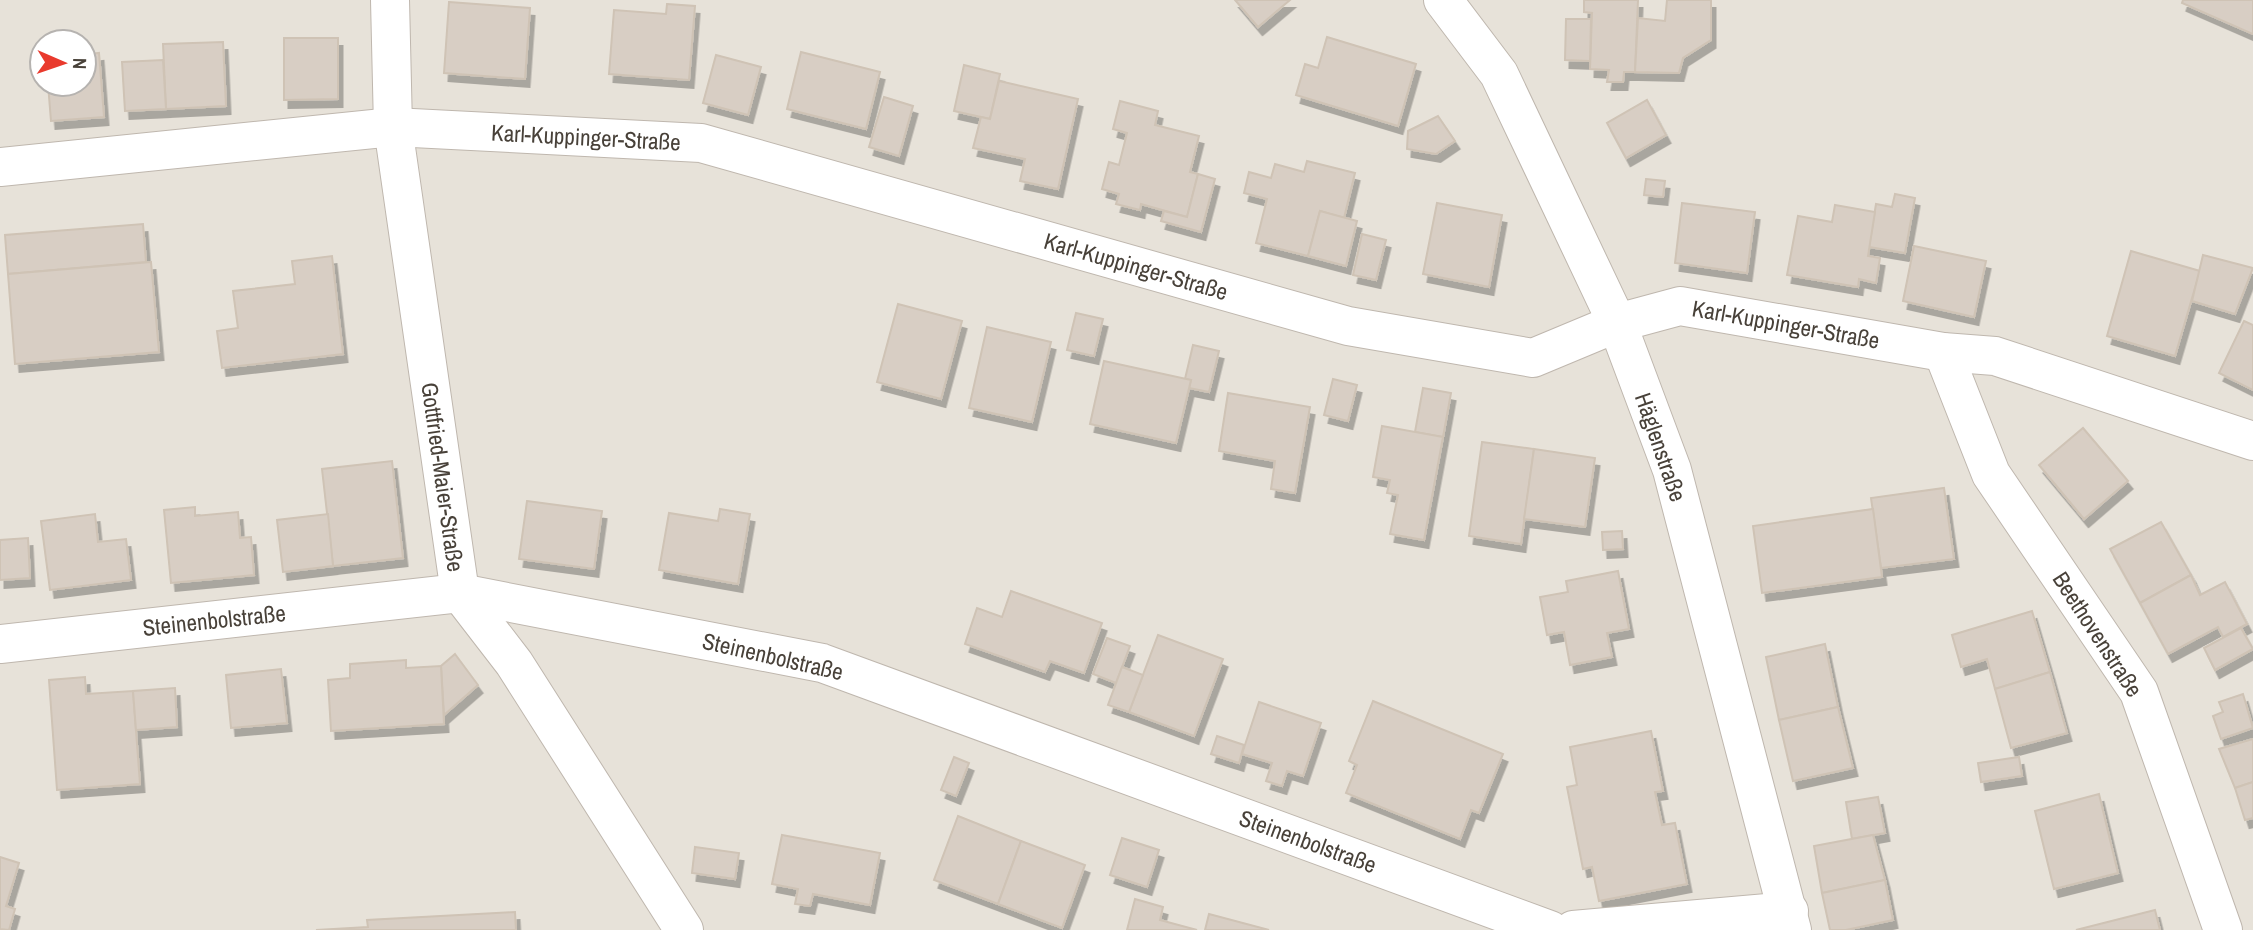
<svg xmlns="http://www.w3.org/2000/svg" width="2253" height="930" viewBox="0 0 2253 930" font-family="'Archivo Narrow',sans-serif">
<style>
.residential{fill:#e7e2d9;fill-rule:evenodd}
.building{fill:#d8cec4;stroke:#cfc3b5;stroke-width:2;filter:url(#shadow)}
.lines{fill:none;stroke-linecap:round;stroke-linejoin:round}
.minor-casing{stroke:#bfb7ae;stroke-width:40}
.minor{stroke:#fff;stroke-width:38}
.labels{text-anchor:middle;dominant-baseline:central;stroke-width:6;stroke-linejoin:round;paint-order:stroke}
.street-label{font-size:23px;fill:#484139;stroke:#fff}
</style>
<defs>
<filter id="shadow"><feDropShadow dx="4.5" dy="8" stdDeviation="0" flood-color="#0004"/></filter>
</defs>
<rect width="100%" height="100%" fill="#f4f0eb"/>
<path class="residential" d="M 0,0 L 2253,0 L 2253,930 L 0,930 ZM 42,42 L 84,42 L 84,84 L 42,84 Z"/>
<g class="building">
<path d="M 1235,0 L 1290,0 L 1258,27 Z"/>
<path d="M 1584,0 L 1638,0 L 1635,72 L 1624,72 L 1623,82 L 1607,82 L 1609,70 L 1590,69 L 1592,13 L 1584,12 Z"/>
<path d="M 1667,0 L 1711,0 L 1711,40 L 1683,58 L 1679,73 L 1635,72 L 1638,18 L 1665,21 Z"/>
<path d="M 2183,0 L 2253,0 L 2253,34 L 2182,3 Z"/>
<path d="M 449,2 L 530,8 L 525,79 L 444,73 Z"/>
<path d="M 667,4 L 695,6 L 689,80 L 609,74 L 614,10 L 666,14 Z"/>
<path d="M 1566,19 L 1591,19 L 1590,61 L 1565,60 Z"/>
<path d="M 1327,37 L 1416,64 L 1398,126 L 1296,95 L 1305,64 L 1318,68 Z"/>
<path d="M 284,38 L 338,38 L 338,99 L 284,100 Z"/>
<path d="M 223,42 L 226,106 L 166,109 L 163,44 Z"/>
<path d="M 801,52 L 880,72 L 866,129 L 787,109 Z"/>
<path d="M 99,53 L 104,117 L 51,121 L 48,84 L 84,84 L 84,55 Z"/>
<path d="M 716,55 L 761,67 L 748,115 L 703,103 Z"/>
<path d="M 163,60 L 166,109 L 125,111 L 122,62 Z"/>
<path d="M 964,65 L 1000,74 L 990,119 L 954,111 Z"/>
<path d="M 999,81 L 1078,99 L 1058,189 L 1020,181 L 1025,159 L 973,148 L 981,117 L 990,119 Z"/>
<path d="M 884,97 L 913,106 L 899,156 L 869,147 Z"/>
<path d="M 1647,100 L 1666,135 L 1626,158 L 1607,123 Z"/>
<path d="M 1120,101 L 1158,111 L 1155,125 L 1199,136 L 1190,172 L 1198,174 L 1187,217 L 1141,204 L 1140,210 L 1116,204 L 1119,194 L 1102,189 L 1109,162 L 1119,165 L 1127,133 L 1113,129 Z"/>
<path d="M 1438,116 L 1455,141 L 1436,154 L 1407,149 L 1408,131 Z"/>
<path d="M 1307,161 L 1355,173 L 1344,218 L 1320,211 L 1308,256 L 1256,243 L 1267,199 L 1244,193 L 1249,172 L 1271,178 L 1275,164 L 1304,172 Z"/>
<path d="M 1198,174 L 1215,179 L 1201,232 L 1161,221 L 1164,211 L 1187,217 Z"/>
<path d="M 1646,179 L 1665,181 L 1663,197 L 1644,195 Z"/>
<path d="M 1895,194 L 1915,198 L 1905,253 L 1869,247 L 1876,204 L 1892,207 Z"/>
<path d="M 1437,203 L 1502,215 L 1489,287 L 1423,274 Z"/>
<path d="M 1682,203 L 1755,212 L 1747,273 L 1675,263 Z"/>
<path d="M 1835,205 L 1875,212 L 1868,256 L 1880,258 L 1876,283 L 1859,279 L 1858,287 L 1787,275 L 1798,216 L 1832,222 Z"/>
<path d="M 1320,211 L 1357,221 L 1346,266 L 1308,256 Z"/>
<path d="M 143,224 L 146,262 L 8,274 L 5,235 Z"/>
<path d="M 1362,234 L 1386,240 L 1376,280 L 1353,275 Z"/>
<path d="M 1914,246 L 1986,261 L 1974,317 L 1903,301 Z"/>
<path d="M 2131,251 L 2200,271 L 2175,356 L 2107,336 Z"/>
<path d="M 2203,255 L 2253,268 L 2235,314 L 2192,301 Z"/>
<path d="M 332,256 L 343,354 L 222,368 L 217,331 L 238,328 L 233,291 L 295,284 L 292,261 Z"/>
<path d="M 151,262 L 159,352 L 15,364 L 8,274 Z"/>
<path d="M 898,304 L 962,321 L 941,399 L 877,382 Z"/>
<path d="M 1076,313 L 1103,319 L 1094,356 L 1067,350 Z"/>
<path d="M 2244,321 L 2253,325 L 2253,390 L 2219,373 Z"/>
<path d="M 987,327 L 1051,342 L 1032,422 L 969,408 Z"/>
<path d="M 1193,345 L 1219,351 L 1209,392 L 1189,388 L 1191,380 L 1185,379 Z"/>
<path d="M 1104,361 L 1191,380 L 1176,443 L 1090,424 Z"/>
<path d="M 1333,379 L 1357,385 L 1348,421 L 1324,415 Z"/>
<path d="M 1423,388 L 1451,393 L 1443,437 L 1415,432 Z"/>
<path d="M 1228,393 L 1310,407 L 1295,493 L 1271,489 L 1275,461 L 1219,451 Z"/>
<path d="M 1382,426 L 1443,437 L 1424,540 L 1390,534 L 1398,495 L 1387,493 L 1390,480 L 1373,477 Z"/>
<path d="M 2083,428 L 2128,481 L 2084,519 L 2039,465 Z"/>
<path d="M 1482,442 L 1534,449 L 1521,544 L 1469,536 Z"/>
<path d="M 1534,449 L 1595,458 L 1585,527 L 1524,519 Z"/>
<path d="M 392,461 L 403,558 L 333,566 L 322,469 Z"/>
<path d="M 1944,488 L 1954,559 L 1881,568 L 1871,498 Z"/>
<path d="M 527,501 L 602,511 L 594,569 L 519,559 Z"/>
<path d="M 195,507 L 195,516 L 238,512 L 240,538 L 251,537 L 254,575 L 171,583 L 164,510 Z"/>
<path d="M 720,509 L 750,514 L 738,584 L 659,570 L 669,513 L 718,521 Z"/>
<path d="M 1873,509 L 1882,577 L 1762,593 L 1753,526 Z"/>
<path d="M 95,514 L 98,542 L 126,539 L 131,580 L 50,590 L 41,521 Z"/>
<path d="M 328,514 L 333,566 L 283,572 L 277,520 Z"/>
<path d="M 2161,522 L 2191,575 L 2140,603 L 2110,549 Z"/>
<path d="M 1622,531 L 1623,549 L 1603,550 L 1602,532 Z"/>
<path d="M 28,538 L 30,578 L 0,580 L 0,540 Z"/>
<path d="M 1618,571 L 1629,629 L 1607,633 L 1612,657 L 1570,665 L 1564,632 L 1547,635 L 1540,597 L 1568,592 L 1566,581 Z"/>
<path d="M 2191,575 L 2200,595 L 2225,582 L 2247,624 L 2223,637 L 2218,627 L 2168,654 L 2140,603 Z"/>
<path d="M 1011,591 L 1102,623 L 1084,673 L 1050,661 L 1045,672 L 965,644 L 977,608 L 1002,617 Z"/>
<path d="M 2032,611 L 2050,672 L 1995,689 L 1987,659 L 1961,667 L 1952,635 Z"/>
<path d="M 2241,628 L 2253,649 L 2215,670 L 2204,648 Z"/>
<path d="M 1158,635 L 1223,659 L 1194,736 L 1129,712 Z"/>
<path d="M 1107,638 L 1130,646 L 1116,683 L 1093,674 Z"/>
<path d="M 1825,644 L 1838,707 L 1779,720 L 1766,657 Z"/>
<path d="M 455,654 L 478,685 L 444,715 L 441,666 Z"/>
<path d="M 406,660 L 406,668 L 441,666 L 444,724 L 331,731 L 328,680 L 350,678 L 350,664 Z"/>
<path d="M 1122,667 L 1143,675 L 1129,712 L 1108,705 Z"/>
<path d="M 281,669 L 287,723 L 231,728 L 226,675 Z"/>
<path d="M 2050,672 L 2067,733 L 2011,748 L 1995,689 Z"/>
<path d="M 85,677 L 86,694 L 133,691 L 140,784 L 57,790 L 49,680 Z"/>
<path d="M 175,688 L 177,727 L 136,730 L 133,691 Z"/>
<path d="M 2243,694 L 2253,728 L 2221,739 L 2213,716 L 2223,712 L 2219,702 Z"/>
<path d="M 1373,701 L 1503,754 L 1479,813 L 1471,810 L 1460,839 L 1346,793 L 1357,765 L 1349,761 Z"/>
<path d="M 1259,702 L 1321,723 L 1303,776 L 1287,771 L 1282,786 L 1266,781 L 1272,763 L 1242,754 Z"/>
<path d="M 1838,707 L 1853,768 L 1793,781 L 1779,720 Z"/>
<path d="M 1651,731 L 1663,791 L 1655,792 L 1662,825 L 1675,823 L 1687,884 L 1599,901 L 1592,867 L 1583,869 L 1567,787 L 1577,785 L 1570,747 Z"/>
<path d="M 1217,736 L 1244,745 L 1239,763 L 1211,754 Z"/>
<path d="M 2253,739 L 2253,782 L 2235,788 L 2219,749 Z"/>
<path d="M 954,757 L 969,763 L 956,796 L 941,790 Z"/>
<path d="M 2019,757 L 2022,776 L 1981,782 L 1978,763 Z"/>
<path d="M 2253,782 L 2253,818 L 2245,820 L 2235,788 Z"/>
<path d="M 2099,794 L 2118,873 L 2054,889 L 2035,811 Z"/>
<path d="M 1878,797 L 1885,833 L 1852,839 L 1846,802 Z"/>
<path d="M 958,816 L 1021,841 L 998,904 L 934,880 Z"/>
<path d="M 782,835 L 880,853 L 870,905 L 813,894 L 810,906 L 795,904 L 798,889 L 772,884 Z"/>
<path d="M 1873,835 L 1885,880 L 1822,893 L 1814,846 Z"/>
<path d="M 1122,838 L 1159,850 L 1147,887 L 1110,875 Z"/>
<path d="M 1021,841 L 1085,865 L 1062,928 L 998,904 Z"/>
<path d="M 695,847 L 739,853 L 735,879 L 692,873 Z"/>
<path d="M 0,857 L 19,863 L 6,906 L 15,909 L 9,930 L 0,929 Z"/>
<path d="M 1885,880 L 1893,920 L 1846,930 L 1830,930 L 1822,893 Z"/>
<path d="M 1135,899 L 1163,907 L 1160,920 L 1197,930 L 1127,930 Z"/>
<path d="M 2155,910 L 2160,930 L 2076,930 Z"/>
<path d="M 515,912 L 516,930 L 316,930 L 368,927 L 367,920 Z"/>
<path d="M 1209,914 L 1269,930 L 1205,930 Z"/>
</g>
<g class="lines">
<g class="minor-casing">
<g id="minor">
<path d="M 390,0 L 393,127 L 460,593 L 514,663 L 684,930"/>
<path d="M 1443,0 L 1499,74 L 1617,323 L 1672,470 L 1792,930"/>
<path d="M 0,167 L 393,127 L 701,143 L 1348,326 L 1533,358 L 1617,323 L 1680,306 L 1943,352 L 1995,356 L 2253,441"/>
<path d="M 1943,352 L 1991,474 L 2139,692 L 2223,930"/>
<path d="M 0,644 L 460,593 L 822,663 L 1550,930"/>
<path d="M 1573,930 L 1789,911"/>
</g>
</g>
<use href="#minor" class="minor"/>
</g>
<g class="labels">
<g class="street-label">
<text transform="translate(586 137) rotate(3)">Karl-Kuppinger-Straße</text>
<text transform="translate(1136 266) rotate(16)">Karl-Kuppinger-Straße</text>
<text transform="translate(1786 324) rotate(10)">Karl-Kuppinger-Straße</text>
<text transform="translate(1661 447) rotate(71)">Häglenstraße</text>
<text transform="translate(443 477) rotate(82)">Gottfried-Maier-Straße</text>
<text transform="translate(214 620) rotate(-6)">Steinenbolstraße</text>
<text transform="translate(2098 634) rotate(57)">Beethovenstraße</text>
<text transform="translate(773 656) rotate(13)">Steinenbolstraße</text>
<text transform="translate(1308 841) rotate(20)">Steinenbolstraße</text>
</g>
</g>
<g transform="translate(63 63) rotate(92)"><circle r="33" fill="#ffffff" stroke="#b6b3b0" stroke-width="2"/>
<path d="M0-5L12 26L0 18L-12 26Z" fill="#e93a2d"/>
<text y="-10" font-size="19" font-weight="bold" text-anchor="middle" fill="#484139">N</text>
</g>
</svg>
